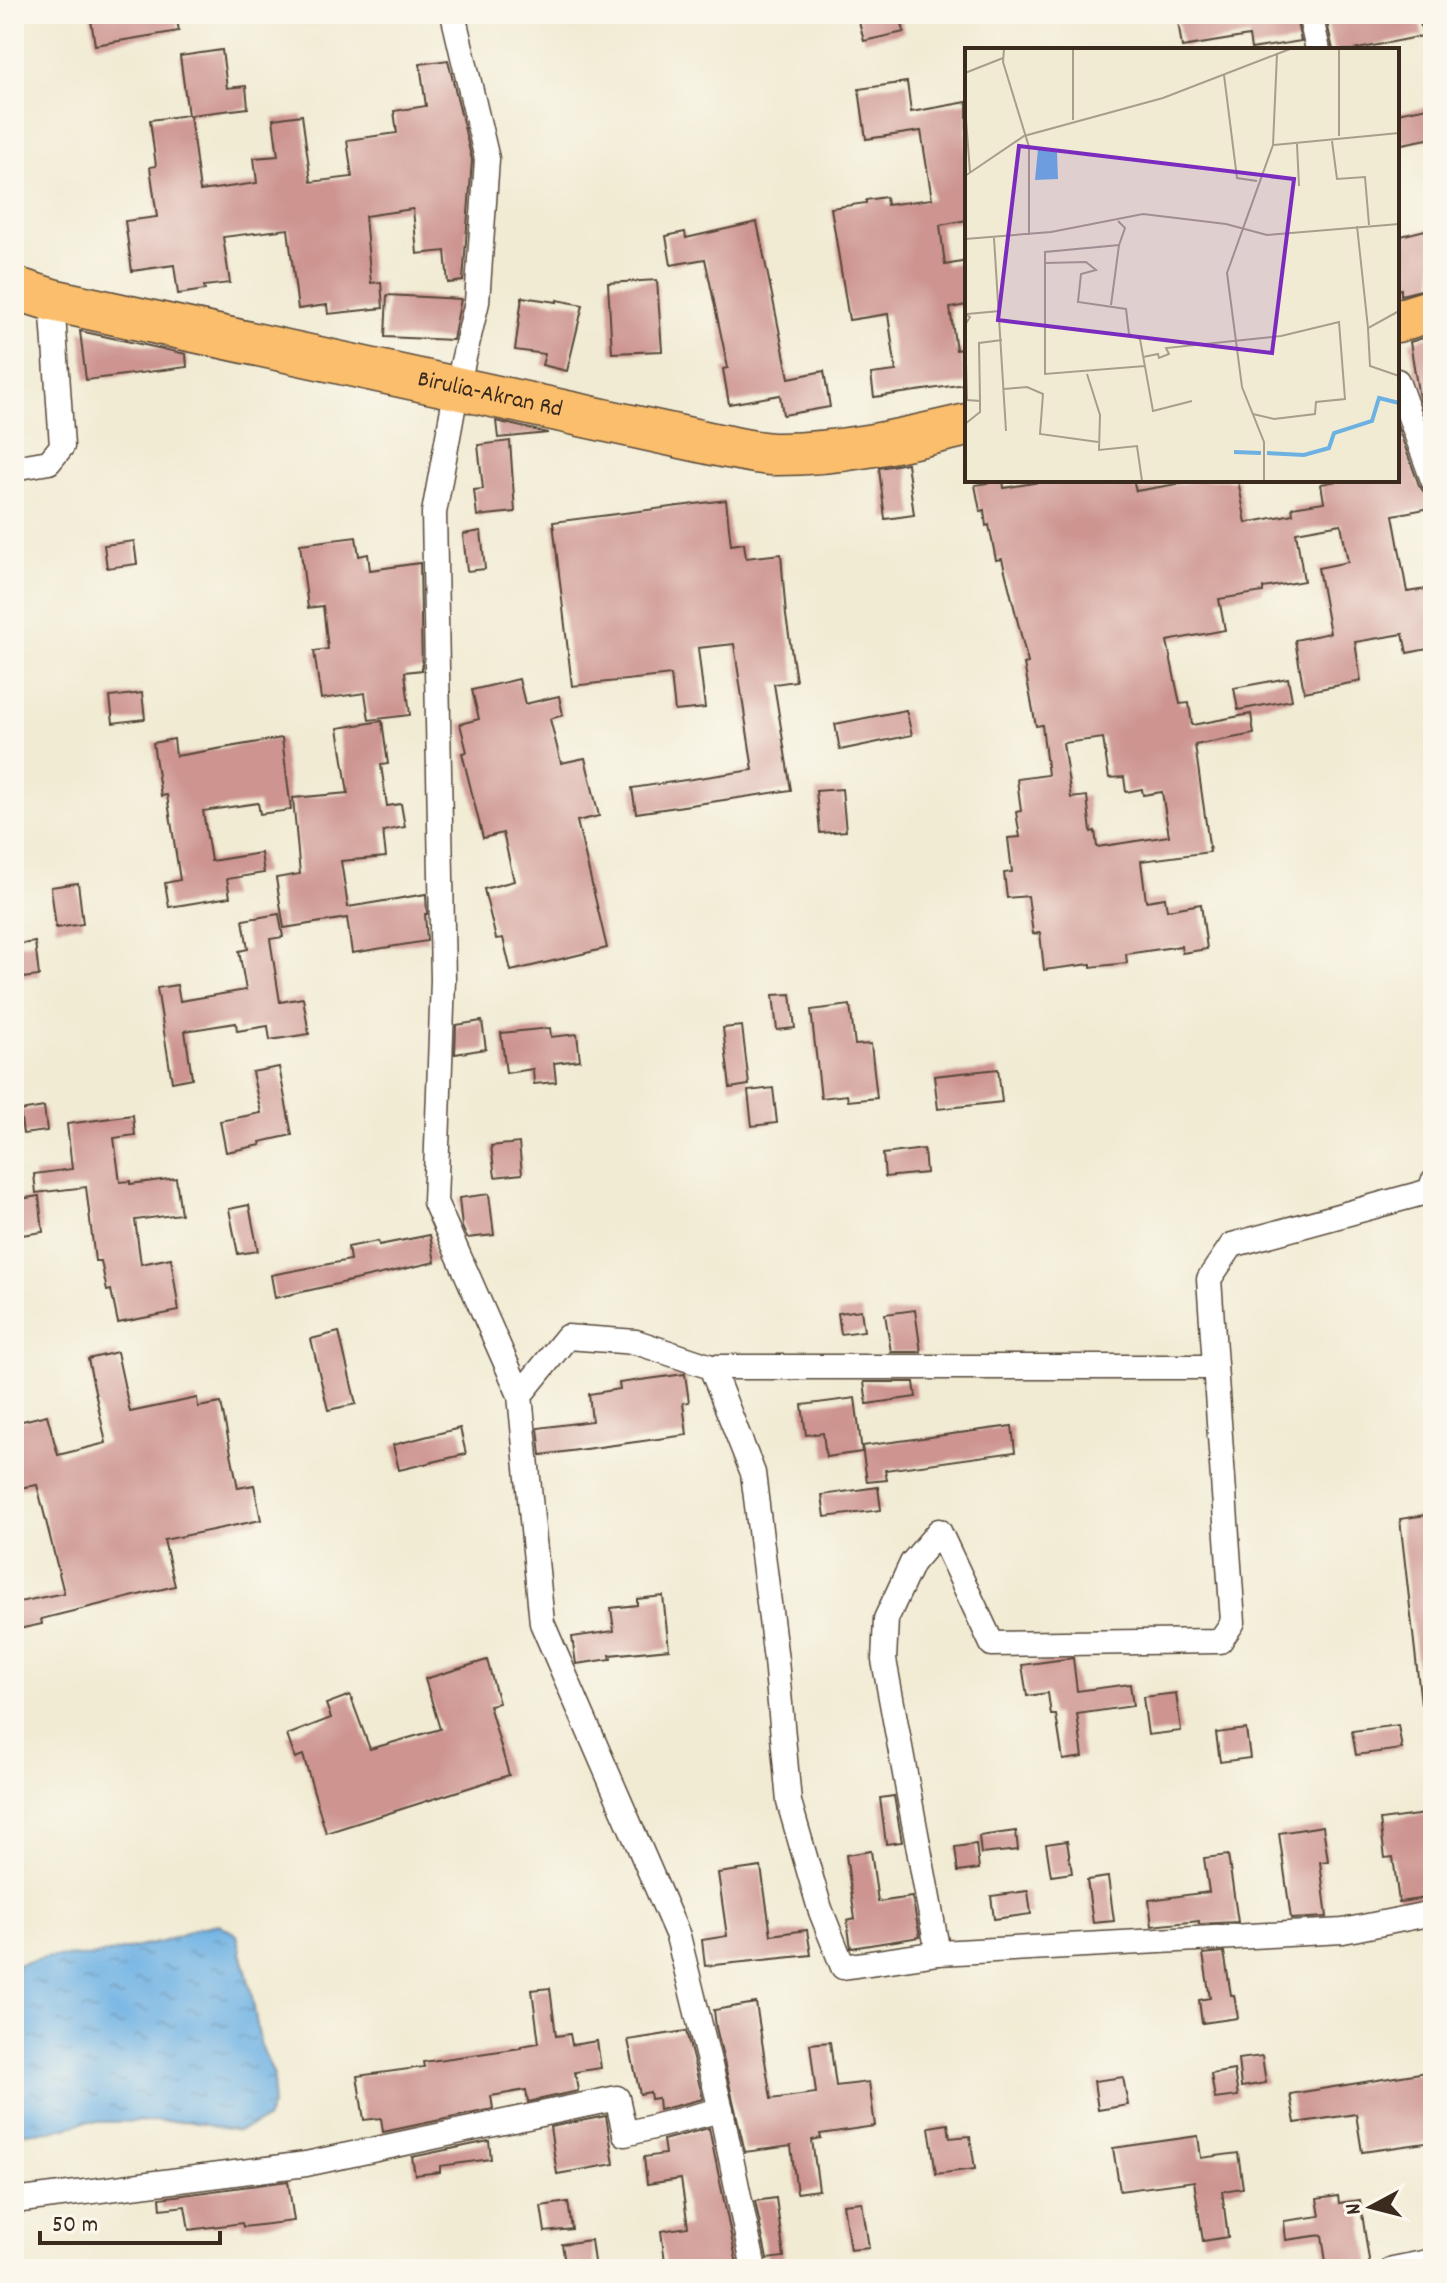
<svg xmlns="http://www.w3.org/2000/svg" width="1447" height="2283" viewBox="0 0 1447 2283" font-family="Dekko,sans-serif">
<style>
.water{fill:url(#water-ripples);stroke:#546e80;stroke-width:2}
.building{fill:#cd9490;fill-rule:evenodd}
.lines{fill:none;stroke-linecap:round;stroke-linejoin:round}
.minor-casing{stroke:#564739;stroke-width:27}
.trunk-casing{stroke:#564739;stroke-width:45}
.minor{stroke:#fff;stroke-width:24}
.trunk{stroke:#fabe6d;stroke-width:42}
.labels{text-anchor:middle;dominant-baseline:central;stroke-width:8;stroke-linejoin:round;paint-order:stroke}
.street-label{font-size:24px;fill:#3b2a1e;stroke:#fbf7ec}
.inset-river{fill:none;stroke:#6db1e3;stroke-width:4}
.inset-road{fill:none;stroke:#a89e8b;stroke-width:2}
.view{fill:#7b2cbf;fill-opacity:0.15;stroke:#7b2cbf;stroke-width:4}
.inset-edge{fill:none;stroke:#3b2a1e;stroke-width:4}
</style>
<defs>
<pattern id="water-ripples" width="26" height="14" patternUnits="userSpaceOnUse" patternTransform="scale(2)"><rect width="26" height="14" fill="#6db1e3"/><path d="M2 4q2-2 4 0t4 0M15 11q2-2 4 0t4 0" fill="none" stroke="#5b90b7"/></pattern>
</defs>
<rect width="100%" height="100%" fill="#fbf7ec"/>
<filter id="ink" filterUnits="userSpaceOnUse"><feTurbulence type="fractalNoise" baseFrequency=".0125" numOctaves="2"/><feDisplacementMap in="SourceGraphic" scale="16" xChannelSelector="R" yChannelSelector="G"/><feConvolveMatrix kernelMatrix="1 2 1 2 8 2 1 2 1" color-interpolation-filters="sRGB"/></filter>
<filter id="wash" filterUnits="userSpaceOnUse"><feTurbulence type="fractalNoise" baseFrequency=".006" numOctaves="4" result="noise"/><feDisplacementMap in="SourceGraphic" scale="32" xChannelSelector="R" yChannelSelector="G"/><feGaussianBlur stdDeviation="1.8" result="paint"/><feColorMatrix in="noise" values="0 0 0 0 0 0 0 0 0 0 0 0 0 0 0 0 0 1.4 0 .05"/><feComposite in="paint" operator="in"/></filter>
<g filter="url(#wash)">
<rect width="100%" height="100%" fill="#f1ebd3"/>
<path class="water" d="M 219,1924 L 237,1935 L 251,1991 L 260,2043 L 274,2076 L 272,2106 L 266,2120 L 238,2131 L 185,2121 L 85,2122 L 51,2131 L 23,2133 L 14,2130 L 14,1965 L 50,1957 L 94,1956 L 162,1942 L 198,1928 Z"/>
<g id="blocks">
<g class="building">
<path d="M 90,14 L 176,14 L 179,31 L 95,45 Z"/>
<path d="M 857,14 L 900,14 L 904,32 L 864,41 Z"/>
<path d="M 1219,14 L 1230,14 L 1231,20 L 1265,14 L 1295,14 L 1301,41 L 1251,49 L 1249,36 L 1182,47 L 1178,21 Z"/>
<path d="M 1348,14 L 1355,14 L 1357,21 L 1392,14 L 1418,14 L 1423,36 L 1353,50 L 1333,50 L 1326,18 Z"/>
<path d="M 222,50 L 227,88 L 246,86 L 248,108 L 190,115 L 200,191 L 257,183 L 254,158 L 278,156 L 273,119 L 302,115 L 311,182 L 352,177 L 347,140 L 397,133 L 394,111 L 426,106 L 420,64 L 448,60 L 472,160 L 463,281 L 448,283 L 445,251 L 417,254 L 413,209 L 365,216 L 371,283 L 381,282 L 383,308 L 328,314 L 327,305 L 298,309 L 288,229 L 223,237 L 230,283 L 204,286 L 205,290 L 178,294 L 174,265 L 132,271 L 125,221 L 157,217 L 150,167 L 156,166 L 150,120 L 188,115 L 180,56 Z"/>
<path d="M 907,82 L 911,112 L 967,102 L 967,220 L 940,225 L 945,265 L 967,261 L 967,305 L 950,308 L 956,350 L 961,349 L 966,384 L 874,397 L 871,374 L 896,371 L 888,314 L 849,320 L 831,208 L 866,203 L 866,200 L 886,197 L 887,205 L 932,199 L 921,131 L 866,139 L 859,89 Z"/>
<path d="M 1433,106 L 1433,138 L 1397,145 L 1397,113 Z"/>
<path d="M 757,222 L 789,378 L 824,371 L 830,407 L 783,415 L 780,395 L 729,404 L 723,369 L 728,368 L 705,259 L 671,265 L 666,236 L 685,232 L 686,238 Z"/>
<path d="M 1433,228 L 1433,287 L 1401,295 L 1401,289 L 1397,290 L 1397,237 Z"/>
<path d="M 657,280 L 662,351 L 612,353 L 608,283 Z"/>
<path d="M 387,295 L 461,299 L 453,340 L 385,337 Z"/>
<path d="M 522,297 L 557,302 L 557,300 L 583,305 L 567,371 L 542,365 L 545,354 L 515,350 Z"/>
<path d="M 80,331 L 186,354 L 187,367 L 86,380 Z"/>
<path d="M 1433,335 L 1433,430 L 1431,431 L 1419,398 L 1410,342 Z"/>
<path d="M 496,421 L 548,433 L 498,438 Z"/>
<path d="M 1397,425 L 1419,485 L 1423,491 L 1429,494 L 1431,508 L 1393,515 L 1407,592 L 1433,588 L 1433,648 L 1407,653 L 1403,634 L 1355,642 L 1361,681 L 1304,692 L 1295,640 L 1330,633 L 1318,568 L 1348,562 L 1341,524 L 1296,532 L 1304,581 L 1263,588 L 1263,592 L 1219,599 L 1225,630 L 1167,641 L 1180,704 L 1189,703 L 1192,725 L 1251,714 L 1254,734 L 1195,745 L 1210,852 L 1141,861 L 1146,901 L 1165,898 L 1167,910 L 1201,904 L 1207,949 L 1182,953 L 1181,946 L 1126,954 L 1127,963 L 1091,967 L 1091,964 L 1044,970 L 1040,933 L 1033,934 L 1028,896 L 1007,898 L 1004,873 L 1012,872 L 1008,838 L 1020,837 L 1016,812 L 1021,811 L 1017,779 L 1048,775 L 1042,725 L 1036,726 L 1024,664 L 1028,663 L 1002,559 L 996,560 L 989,525 L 986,526 L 984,510 L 980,511 L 975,485 L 1003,480 L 1004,488 L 1051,480 L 1133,480 L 1136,491 L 1200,480 L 1238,480 L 1246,523 L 1293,514 L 1292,507 L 1324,502 L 1321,484 L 1342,480 L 1397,480 ZM 1103,738 L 1109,778 L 1124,777 L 1126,792 L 1142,789 L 1143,795 L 1162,792 L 1169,836 L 1097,847 L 1095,831 L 1091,832 L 1087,796 L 1071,798 L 1063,743 Z"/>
<path d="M 510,441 L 515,512 L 477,516 L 474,490 L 483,489 L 478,445 Z"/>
<path d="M 907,463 L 914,515 L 885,519 L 879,468 Z"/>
<path d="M 726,500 L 731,545 L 744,543 L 746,558 L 781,554 L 786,616 L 796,681 L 774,684 L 791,790 L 636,813 L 632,788 L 753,770 L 734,644 L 698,648 L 705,708 L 675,711 L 671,675 L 572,686 L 553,522 Z"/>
<path d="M 481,531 L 485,569 L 467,571 L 463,534 Z"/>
<path d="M 356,537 L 359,556 L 368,554 L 370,570 L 420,563 L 422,670 L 405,672 L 410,715 L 369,720 L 365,693 L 321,699 L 314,651 L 328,649 L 323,606 L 308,608 L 300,544 Z"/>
<path d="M 134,541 L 137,564 L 107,568 L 104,545 Z"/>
<path d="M 1288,678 L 1292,700 L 1238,710 L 1234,688 Z"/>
<path d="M 519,679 L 525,704 L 559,696 L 563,715 L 550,719 L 561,763 L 585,758 L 599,816 L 577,821 L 607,948 L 511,971 L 503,938 L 496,939 L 484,889 L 514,881 L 503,833 L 483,838 L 462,753 L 467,752 L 460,724 L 479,719 L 472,690 Z"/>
<path d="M 142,693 L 145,719 L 113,723 L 110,697 Z"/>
<path d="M 906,710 L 912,735 L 840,750 L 835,724 Z"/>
<path d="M 382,721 L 388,764 L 381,765 L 387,806 L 401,804 L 405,827 L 383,831 L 386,857 L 341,861 L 348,907 L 426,894 L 427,914 L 425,914 L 427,941 L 352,953 L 347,918 L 284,928 L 276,878 L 300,874 L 293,798 L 348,793 L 338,728 Z"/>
<path d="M 282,738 L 291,810 L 260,814 L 258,803 L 203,811 L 211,861 L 261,853 L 264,873 L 227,879 L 230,897 L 169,907 L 165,883 L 180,880 L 167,795 L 161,796 L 153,743 L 174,739 L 176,756 Z"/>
<path d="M 842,789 L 846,831 L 820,833 L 816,791 Z"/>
<path d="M 78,883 L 83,924 L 56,928 L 51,887 Z"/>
<path d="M 279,914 L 283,937 L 270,939 L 280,1002 L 303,998 L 309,1034 L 270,1040 L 268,1026 L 237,1031 L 236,1023 L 185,1031 L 192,1078 L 172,1082 L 157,988 L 177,985 L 180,1001 L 246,990 L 239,951 L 248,949 L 243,920 Z"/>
<path d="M 35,942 L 39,976 L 14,979 L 14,945 Z"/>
<path d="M 791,994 L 795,1028 L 777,1030 L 773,995 Z"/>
<path d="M 850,1005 L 855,1045 L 871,1044 L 877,1098 L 848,1101 L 847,1095 L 821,1098 L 811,1010 Z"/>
<path d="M 482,1021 L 486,1049 L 455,1054 L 456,1025 Z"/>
<path d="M 742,1026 L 749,1085 L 730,1088 L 723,1028 Z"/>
<path d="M 550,1028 L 551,1037 L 577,1034 L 580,1060 L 554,1063 L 556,1082 L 534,1084 L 533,1069 L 506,1073 L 501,1033 Z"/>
<path d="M 279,1067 L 292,1135 L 260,1142 L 261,1145 L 226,1152 L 220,1121 L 261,1113 L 252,1072 Z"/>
<path d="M 998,1069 L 1002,1102 L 938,1109 L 934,1076 Z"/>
<path d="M 773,1088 L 777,1123 L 752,1126 L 748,1091 Z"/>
<path d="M 44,1107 L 47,1131 L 23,1134 L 20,1111 Z"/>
<path d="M 133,1115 L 135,1135 L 114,1138 L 120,1182 L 130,1181 L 130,1184 L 176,1178 L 181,1214 L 135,1220 L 141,1264 L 171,1258 L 179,1311 L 118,1323 L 111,1290 L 107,1291 L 101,1261 L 95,1261 L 86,1187 L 36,1193 L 34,1174 L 72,1169 L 67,1124 Z"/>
<path d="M 519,1143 L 522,1174 L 495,1177 L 491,1146 Z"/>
<path d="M 924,1149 L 926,1173 L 885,1177 L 883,1154 Z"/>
<path d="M 489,1194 L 494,1235 L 467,1238 L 462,1227 L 459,1198 Z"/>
<path d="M 39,1196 L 43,1232 L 14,1236 L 14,1200 Z"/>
<path d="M 249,1205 L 258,1251 L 238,1254 L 229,1209 Z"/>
<path d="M 430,1235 L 435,1262 L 275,1298 L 271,1275 L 350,1260 L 348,1247 L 378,1241 L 379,1245 Z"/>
<path d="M 861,1310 L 864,1331 L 841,1334 L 838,1313 Z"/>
<path d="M 915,1310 L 921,1352 L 891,1352 L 885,1314 Z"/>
<path d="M 339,1332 L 356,1404 L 328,1410 L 311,1339 Z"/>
<path d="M 117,1352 L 130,1412 L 197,1398 L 198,1407 L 221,1403 L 238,1488 L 254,1485 L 261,1520 L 164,1540 L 175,1586 L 41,1619 L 42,1624 L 14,1630 L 14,1603 L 64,1593 L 37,1485 L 14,1489 L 14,1423 L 47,1415 L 58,1455 L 106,1443 L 88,1359 Z"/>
<path d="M 685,1374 L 689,1402 L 683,1403 L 687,1435 L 541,1455 L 538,1428 L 592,1421 L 589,1394 L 620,1389 L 619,1383 Z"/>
<path d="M 864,1382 L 914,1382 L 916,1397 L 867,1404 Z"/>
<path d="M 855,1398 L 862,1452 L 826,1457 L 823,1433 L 806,1435 L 802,1405 Z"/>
<path d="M 1012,1426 L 1015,1452 L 885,1470 L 887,1480 L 867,1482 L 862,1446 Z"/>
<path d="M 460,1428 L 466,1454 L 399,1470 L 393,1445 Z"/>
<path d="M 878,1487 L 881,1510 L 825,1517 L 822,1495 Z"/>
<path d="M 1426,1515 L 1430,1546 L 1426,1547 L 1433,1600 L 1433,1703 L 1421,1704 L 1400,1519 Z"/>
<path d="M 663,1596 L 669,1649 L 610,1655 L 611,1659 L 576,1664 L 572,1637 L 614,1631 L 611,1608 L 637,1605 L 637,1599 Z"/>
<path d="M 1073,1658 L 1077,1691 L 1130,1684 L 1133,1706 L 1077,1714 L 1083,1757 L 1063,1760 L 1056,1715 L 1051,1715 L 1048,1693 L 1027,1696 L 1022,1665 Z"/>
<path d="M 487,1660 L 499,1703 L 489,1705 L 509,1775 L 326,1833 L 303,1755 L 295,1758 L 287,1735 L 331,1718 L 326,1704 L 350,1695 L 370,1749 L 440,1729 L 425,1679 Z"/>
<path d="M 1176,1693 L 1181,1731 L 1148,1735 L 1143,1697 Z"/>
<path d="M 1398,1725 L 1402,1749 L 1356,1755 L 1352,1731 Z"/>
<path d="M 1246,1729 L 1250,1758 L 1220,1762 L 1216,1733 Z"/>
<path d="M 894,1796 L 902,1842 L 886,1844 L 880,1798 Z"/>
<path d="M 1433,1813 L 1433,1852 L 1427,1853 L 1433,1897 L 1399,1902 L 1393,1857 L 1385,1858 L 1380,1820 Z"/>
<path d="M 1323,1826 L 1328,1861 L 1320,1862 L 1327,1917 L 1291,1919 L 1279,1833 Z"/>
<path d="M 1016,1831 L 1018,1850 L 981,1854 L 979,1836 Z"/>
<path d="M 1067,1841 L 1072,1873 L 1051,1876 L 1046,1844 Z"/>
<path d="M 976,1844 L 979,1869 L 958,1872 L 955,1847 Z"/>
<path d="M 871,1851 L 878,1902 L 912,1897 L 920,1937 L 851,1948 L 847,1921 L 855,1919 L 846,1855 Z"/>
<path d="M 1228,1855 L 1238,1922 L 1199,1924 L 1199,1921 L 1152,1926 L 1149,1900 L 1209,1892 L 1204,1858 Z"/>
<path d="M 761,1867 L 771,1935 L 807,1930 L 811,1955 L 705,1966 L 702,1940 L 727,1936 L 718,1873 Z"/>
<path d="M 1108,1877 L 1114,1921 L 1093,1923 L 1087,1880 Z"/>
<path d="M 1028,1891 L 1031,1914 L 994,1919 L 991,1896 Z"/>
<path d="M 1224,1952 L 1231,1995 L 1234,1995 L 1238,2018 L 1202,2023 L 1199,2000 L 1210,1998 L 1203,1954 Z"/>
<path d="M 550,1988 L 556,2036 L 570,2034 L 572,2045 L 597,2041 L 601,2068 L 575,2072 L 578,2091 L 528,2102 L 526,2090 L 491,2096 L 493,2109 L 383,2132 L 381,2118 L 364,2120 L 357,2076 L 424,2067 L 423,2062 L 521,2048 L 521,2046 L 539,2043 L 532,1990 Z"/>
<path d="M 756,2003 L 771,2099 L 816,2093 L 810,2044 L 830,2042 L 836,2086 L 869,2082 L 875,2126 L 820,2134 L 821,2138 L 812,2140 L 819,2190 L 797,2193 L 791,2146 L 745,2152 L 716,2027 L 714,2010 Z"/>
<path d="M 686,2031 L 703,2099 L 659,2110 L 658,2098 L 651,2099 L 650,2092 L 640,2094 L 628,2040 Z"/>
<path d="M 1262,2056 L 1266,2083 L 1241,2087 L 1238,2059 Z"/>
<path d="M 1234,2070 L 1238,2096 L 1215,2099 L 1211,2074 Z"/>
<path d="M 1433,2071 L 1433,2142 L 1362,2152 L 1356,2114 L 1295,2123 L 1290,2094 Z"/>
<path d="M 1123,2077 L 1128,2105 L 1098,2110 L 1094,2081 Z"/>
<path d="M 606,2116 L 614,2164 L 557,2174 L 550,2127 Z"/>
<path d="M 948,2124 L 950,2138 L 970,2136 L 975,2169 L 936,2174 L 929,2127 Z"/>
<path d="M 709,2128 L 738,2269 L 666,2269 L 661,2231 L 688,2227 L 681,2179 L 647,2184 L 644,2157 L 665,2154 L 663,2140 Z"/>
<path d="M 1198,2136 L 1201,2158 L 1238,2153 L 1243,2188 L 1222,2191 L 1228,2237 L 1203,2241 L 1194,2181 L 1120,2191 L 1113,2148 Z"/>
<path d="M 489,2141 L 491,2159 L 440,2166 L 440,2172 L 415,2175 L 412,2157 Z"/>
<path d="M 288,2181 L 294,2221 L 243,2227 L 242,2223 L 189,2230 L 185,2206 L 161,2209 L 160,2198 Z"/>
<path d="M 1338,2196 L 1339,2203 L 1360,2200 L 1370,2267 L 1327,2269 L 1322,2235 L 1286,2240 L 1284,2221 L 1320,2216 L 1317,2199 Z"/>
<path d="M 776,2198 L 784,2257 L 767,2259 L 755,2201 Z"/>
<path d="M 568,2202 L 572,2229 L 545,2232 L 541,2206 Z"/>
<path d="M 862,2202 L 869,2248 L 850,2250 L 843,2204 Z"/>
<path d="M 591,2240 L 595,2269 L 566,2269 L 562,2244 Z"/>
</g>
</g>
</g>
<g filter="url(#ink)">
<use href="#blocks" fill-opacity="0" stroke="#564739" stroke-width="2"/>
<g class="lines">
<g class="minor-casing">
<g id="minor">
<path d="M 453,14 L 487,159 L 477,302 L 457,387 L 434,513 L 443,980 L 435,1202 L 520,1395 L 542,1623 L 678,1936 L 721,2110 L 754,2269"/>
<path d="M 1310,14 L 1318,50"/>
<path d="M 1397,381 L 1433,480"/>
<path d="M 14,468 L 49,462 L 62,446 L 52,300"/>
<path d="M 711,1367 L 1215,1367"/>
<path d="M 520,1395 L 567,1337 L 636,1342 L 711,1367 L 753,1473 L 776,1660 L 789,1802 L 820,1909 L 843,1967 L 938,1953 L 1343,1931 L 1433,1913"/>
<path d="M 938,1953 L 884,1660 L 886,1619 L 912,1563 L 939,1531 L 992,1644 L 1220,1641 L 1233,1622 L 1209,1279 L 1232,1245 L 1430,1191 L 1433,1182"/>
<path d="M 14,2201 L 306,2164 L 617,2098 L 625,2134 L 721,2110"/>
<path d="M 1393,2269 L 1433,2261"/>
</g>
</g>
<g class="trunk-casing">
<g id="trunk">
<path id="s1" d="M 14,288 L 52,300 L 718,445 C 735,448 754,453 772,454 C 839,455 903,440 967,425"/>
<path d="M 1397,321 L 1433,310"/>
</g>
</g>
<use href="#minor" class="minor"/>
<use href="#trunk" class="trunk"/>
</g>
</g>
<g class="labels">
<g class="street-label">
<text stroke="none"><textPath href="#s1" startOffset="488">Birulia-Akran Rd</textPath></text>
</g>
</g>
<g transform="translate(965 48)">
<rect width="434" height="434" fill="#f1ebd3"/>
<path d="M 73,101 L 92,104 L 93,131 L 70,132 Z" fill="#6db1e3"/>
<path class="inset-river" d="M 269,404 L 296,405M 302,405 L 339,407 L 364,400 L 369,385 L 407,373 L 414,350 L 434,355"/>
<path class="inset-road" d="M 39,1 L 38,14 L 64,99 L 64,187M 374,1 L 374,88M 0,25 L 38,10M 259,27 L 272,130 L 292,133M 0,58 L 5,124M 108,72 L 108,1M 367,93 L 372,131 L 400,129 L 404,177M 332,96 L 334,138M 309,97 L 434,85M 434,114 L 434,170M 0,128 L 59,88 L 198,50 L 312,6M 153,173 L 160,180 L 154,197 L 80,204 L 80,326 L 180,318M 392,178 L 403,280M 29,190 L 41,383M 0,191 L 86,184 L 178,166 L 261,176 L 302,187 L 434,176M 80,215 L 121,214 L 131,222 L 116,226 L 113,254 L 161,261 L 164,286 L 175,291 L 188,363 L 227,353M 146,257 L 154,197M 434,263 L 403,280 L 405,318 L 434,328M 0,266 L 5,269 L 0,277 L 2,352 L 15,353 L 15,364 L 0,376M 2,266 L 35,263M 178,309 L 193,306 L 194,310 L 204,306 L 201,300 L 316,288 L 374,274 L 380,351 L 351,354 L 350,366 L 309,371 L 288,366M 122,326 L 135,367 L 134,402 L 172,398 L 177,433M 39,341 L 62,339 L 78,346 L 75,386 L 133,394M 15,353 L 14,295 L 37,292M 299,433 L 299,394 L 277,339 L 262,225 L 308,97 L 312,6 L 325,1"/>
<path class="view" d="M 54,98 L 329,131 L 307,305 L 33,272 Z"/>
<rect width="434" height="434" class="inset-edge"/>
</g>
<rect width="1447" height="2283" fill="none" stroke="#fbf7ec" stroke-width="48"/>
<g transform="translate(1371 2207) rotate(263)" stroke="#fbf7ec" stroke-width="6" paint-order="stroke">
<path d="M0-6L14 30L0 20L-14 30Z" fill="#3b2a1e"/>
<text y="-12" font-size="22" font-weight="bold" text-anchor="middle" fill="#3b2a1e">N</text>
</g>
<path d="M40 2231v12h180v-12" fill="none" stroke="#3b2a1e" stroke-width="4"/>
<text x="52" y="2231" font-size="24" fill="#3b2a1e" stroke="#fbf7ec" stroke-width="6" paint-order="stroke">50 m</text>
</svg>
